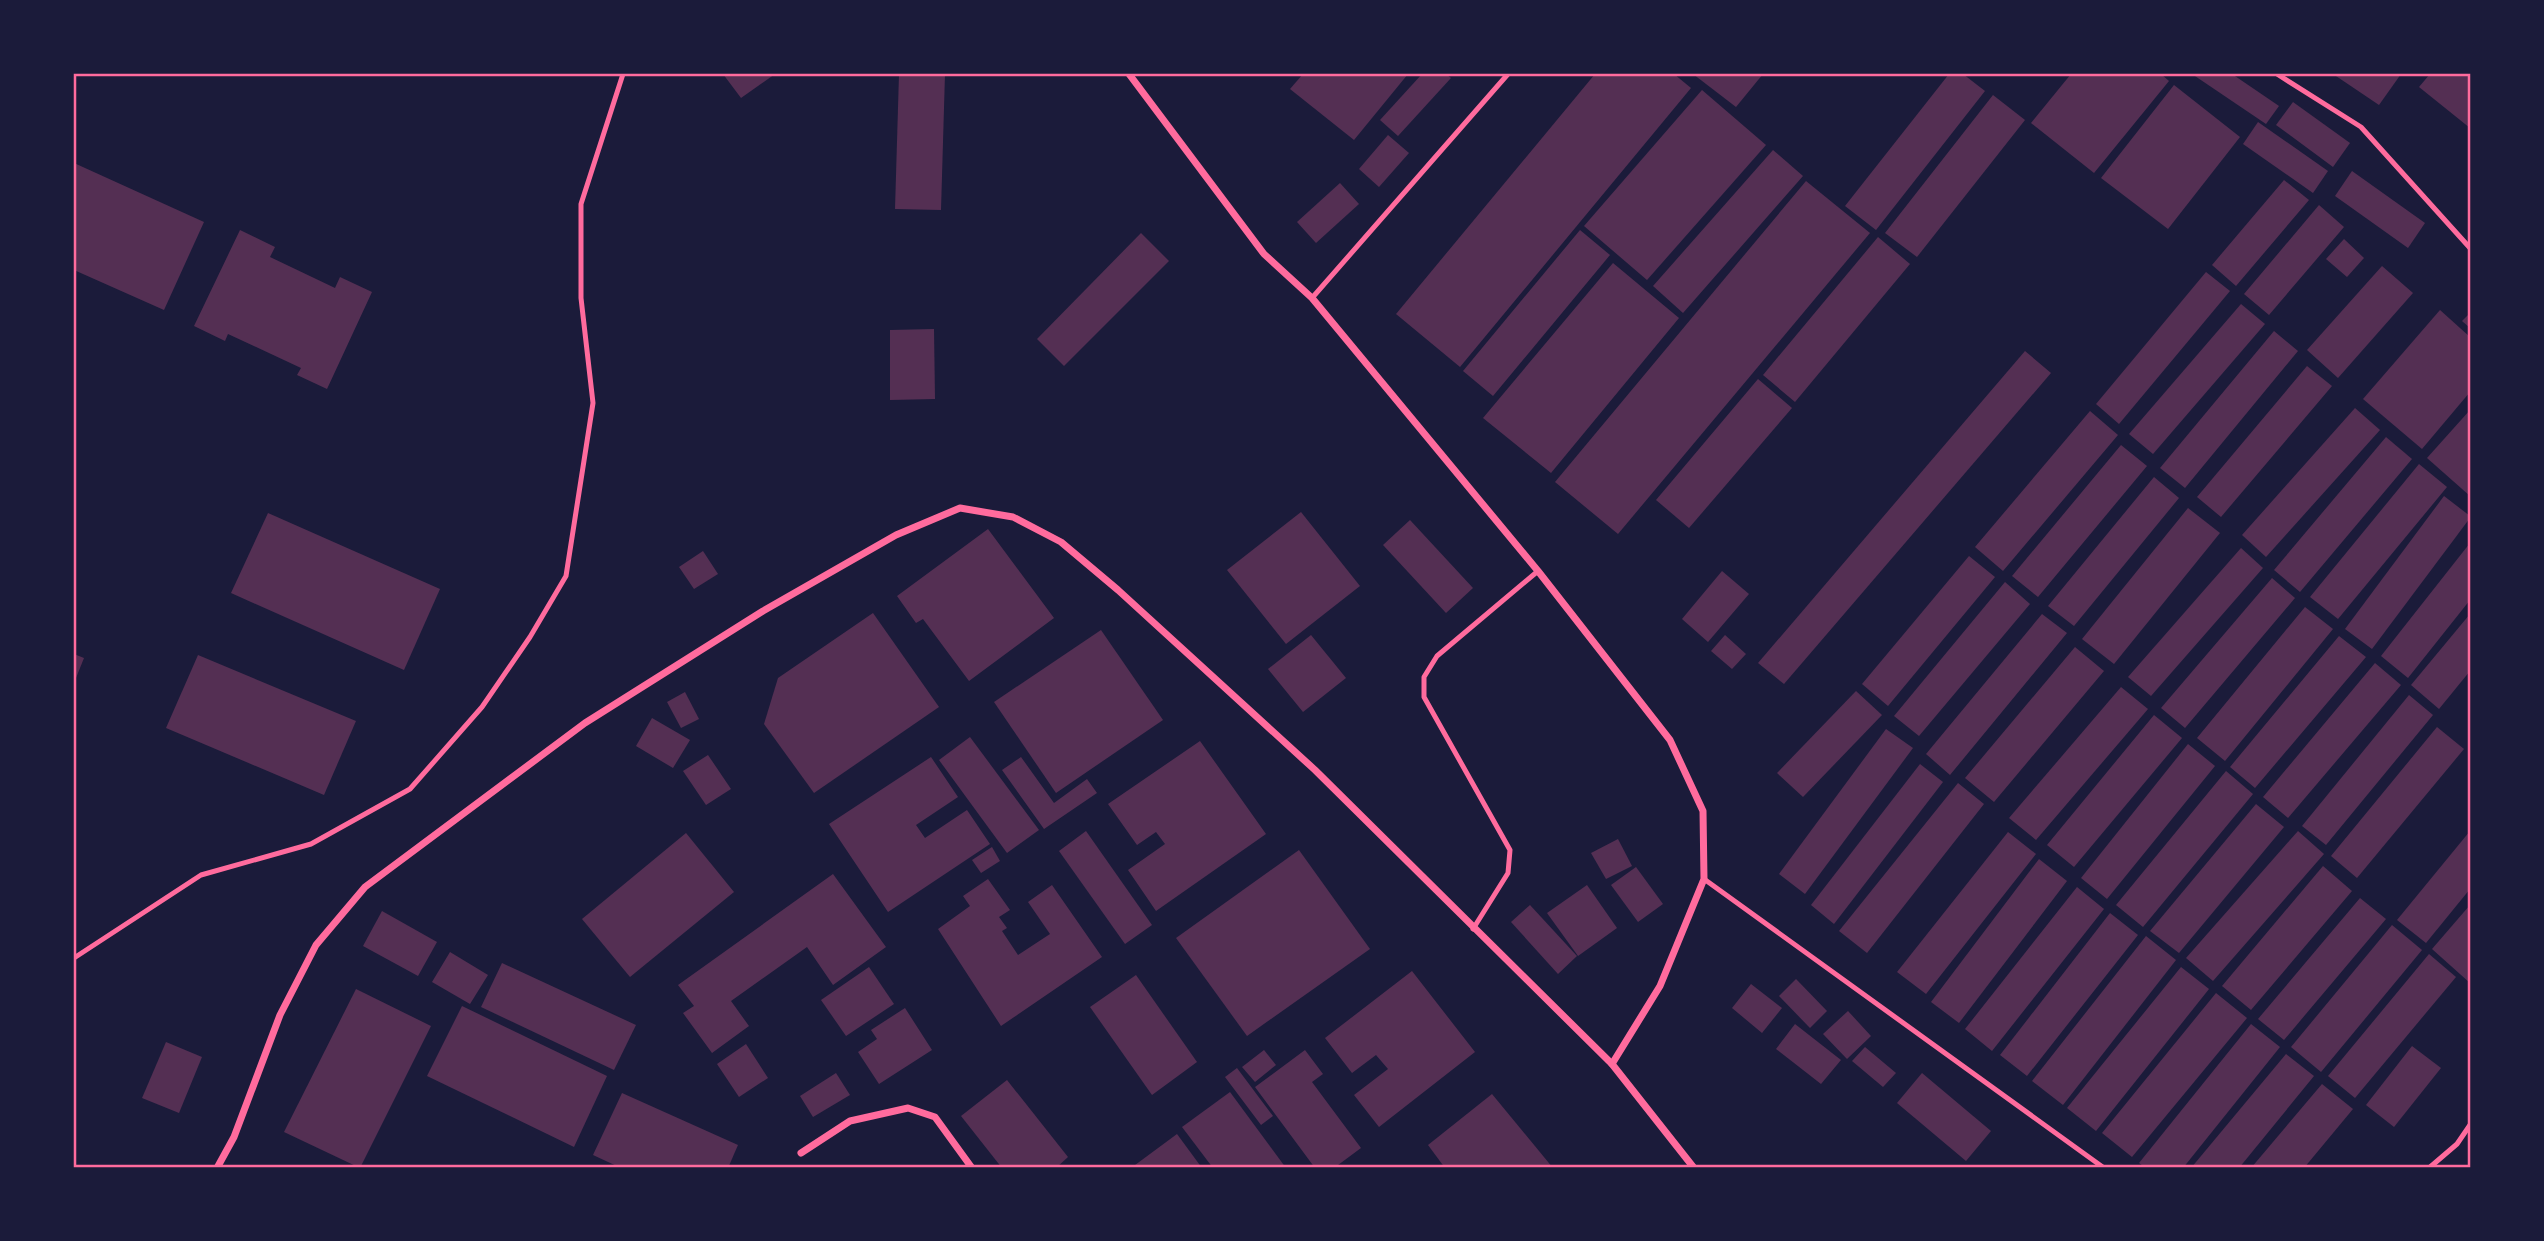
<svg xmlns="http://www.w3.org/2000/svg" width="2544" height="1241" viewBox="0 0 2544 1241" font-family="'IBM Plex Sans',sans-serif">
<style>
.building{fill:#542f53}
.lines{fill:none;stroke-linecap:round;stroke-linejoin:round}
.service{stroke:#ff6b9d;stroke-width:5}
.minor{stroke:#ff6b9d;stroke-width:7}
.neatline{fill:none;stroke:#ff6b9d;stroke-width:2.5}
</style>
<rect width="100%" height="100%" fill="#1b1b3a"/>
<g class="building">
<path d="M 723,74 L 775,74 L 741,98 Z"/>
<path d="M 899,74 L 945,74 L 941,210 L 895,209 Z"/>
<path d="M 1303,74 L 1408,74 L 1354,140 L 1290,89 Z"/>
<path d="M 1422,74 L 1446,74 L 1451,78 L 1398,136 L 1380,120 Z"/>
<path d="M 1595,74 L 1674,74 L 1691,88 L 1460,367 L 1396,314 Z"/>
<path d="M 1693,74 L 1763,74 L 1736,107 Z"/>
<path d="M 1949,74 L 1963,74 L 1985,91 L 1876,230 L 1845,206 Z"/>
<path d="M 2071,74 L 2161,74 L 2169,81 L 2094,173 L 2031,123 Z"/>
<path d="M 2192,74 L 2232,74 L 2279,106 L 2266,124 Z"/>
<path d="M 2333,74 L 2401,74 L 2379,105 Z"/>
<path d="M 2430,74 L 2467,74 L 2470,77 L 2470,128 L 2419,87 Z"/>
<path d="M 2174,85 L 2240,137 L 2168,229 L 2101,178 Z"/>
<path d="M 1702,90 L 1766,145 L 1647,280 L 1584,226 Z"/>
<path d="M 1993,95 L 2025,120 L 1917,257 L 1885,233 Z"/>
<path d="M 2293,102 L 2350,143 L 2333,167 L 2276,125 Z"/>
<path d="M 2258,122 L 2328,171 L 2313,193 L 2243,144 Z"/>
<path d="M 1388,135 L 1409,153 L 1379,187 L 1359,169 Z"/>
<path d="M 1773,150 L 1803,176 L 1683,313 L 1653,286 Z"/>
<path d="M 74,163 L 204,222 L 164,310 L 74,270 Z"/>
<path d="M 2352,171 L 2425,223 L 2408,248 L 2335,196 Z"/>
<path d="M 2284,180 L 2309,200 L 2236,286 L 2212,265 Z"/>
<path d="M 1806,181 L 1870,233 L 1618,534 L 1555,482 Z"/>
<path d="M 1340,183 L 1359,204 L 1316,243 L 1297,222 Z"/>
<path d="M 2319,205 L 2344,227 L 2269,315 L 2244,294 Z"/>
<path d="M 240,230 L 275,247 L 270,257 L 335,288 L 340,277 L 372,292 L 327,389 L 297,375 L 301,368 L 228,334 L 225,341 L 194,326 Z"/>
<path d="M 1580,230 L 1610,255 L 1493,396 L 1463,371 Z"/>
<path d="M 1141,233 L 1169,261 L 1064,366 L 1037,339 Z"/>
<path d="M 1878,237 L 1910,264 L 1795,402 L 1763,375 Z"/>
<path d="M 2344,239 L 2364,258 L 2347,277 L 2326,259 Z"/>
<path d="M 1613,263 L 1679,318 L 1551,473 L 1483,418 Z"/>
<path d="M 2382,266 L 2413,293 L 2338,378 L 2307,350 Z"/>
<path d="M 2206,272 L 2230,291 L 2119,424 L 2096,404 Z"/>
<path d="M 2241,304 L 2265,324 L 2153,454 L 2129,434 Z"/>
<path d="M 2440,310 L 2470,337 L 2470,392 L 2422,449 L 2363,399 Z"/>
<path d="M 2470,313 L 2470,328 L 2462,321 Z"/>
<path d="M 934,329 L 935,399 L 890,400 L 890,330 Z"/>
<path d="M 2274,331 L 2298,351 L 2185,488 L 2160,468 Z"/>
<path d="M 2025,351 L 2051,373 L 1784,684 L 1758,663 Z"/>
<path d="M 2307,366 L 2332,386 L 2221,517 L 2197,497 Z"/>
<path d="M 1758,379 L 1792,408 L 1689,528 L 1656,500 Z"/>
<path d="M 2355,408 L 2380,430 L 2266,557 L 2242,535 Z"/>
<path d="M 2470,410 L 2470,496 L 2427,458 Z"/>
<path d="M 2090,411 L 2118,435 L 2003,571 L 1975,547 Z"/>
<path d="M 2386,437 L 2412,459 L 2300,592 L 2274,570 Z"/>
<path d="M 2121,445 L 2147,466 L 2038,597 L 2012,576 Z"/>
<path d="M 2419,464 L 2447,487 L 2338,619 L 2310,597 Z"/>
<path d="M 2154,477 L 2179,498 L 2074,626 L 2048,606 Z"/>
<path d="M 2444,496 L 2470,516 L 2470,518 L 2372,649 L 2345,629 Z"/>
<path d="M 2188,508 L 2220,533 L 2114,664 L 2082,639 Z"/>
<path d="M 1301,512 L 1360,586 L 1286,644 L 1227,570 Z"/>
<path d="M 268,513 L 440,589 L 404,670 L 231,593 Z"/>
<path d="M 1410,520 L 1473,588 L 1446,613 L 1383,545 Z"/>
<path d="M 988,529 L 1054,618 L 969,681 L 923,619 L 916,623 L 897,596 Z"/>
<path d="M 2470,543 L 2470,600 L 2408,678 L 2381,656 Z"/>
<path d="M 2241,548 L 2263,568 L 2151,696 L 2128,677 Z"/>
<path d="M 703,551 L 718,574 L 694,589 L 679,567 Z"/>
<path d="M 1969,556 L 1995,577 L 1888,706 L 1862,684 Z"/>
<path d="M 1722,571 L 1749,594 L 1708,642 L 1682,619 Z"/>
<path d="M 2272,578 L 2295,598 L 2185,728 L 2161,708 Z"/>
<path d="M 2005,582 L 2030,604 L 1919,736 L 1894,716 Z"/>
<path d="M 2305,607 L 2333,629 L 2225,761 L 2197,738 Z"/>
<path d="M 873,613 L 939,707 L 814,793 L 764,724 L 778,678 Z"/>
<path d="M 2042,614 L 2067,633 L 1950,775 L 1926,754 Z"/>
<path d="M 2470,614 L 2470,671 L 2439,709 L 2411,685 Z"/>
<path d="M 1101,630 L 1163,720 L 1056,793 L 994,702 Z"/>
<path d="M 1311,635 L 1346,678 L 1303,712 L 1268,669 Z"/>
<path d="M 1725,635 L 1746,654 L 1732,669 L 1711,651 Z"/>
<path d="M 2339,636 L 2366,657 L 2255,788 L 2230,767 Z"/>
<path d="M 2075,647 L 2104,671 L 1994,802 L 1965,778 Z"/>
<path d="M 74,654 L 84,658 L 74,683 Z"/>
<path d="M 198,655 L 356,721 L 324,795 L 166,728 Z"/>
<path d="M 2375,663 L 2401,685 L 2288,818 L 2263,797 Z"/>
<path d="M 2121,687 L 2148,709 L 2036,840 L 2009,818 Z"/>
<path d="M 1856,691 L 1882,715 L 1803,797 L 1777,773 Z"/>
<path d="M 685,692 L 699,719 L 681,728 L 667,702 Z"/>
<path d="M 2409,695 L 2433,715 L 2326,845 L 2302,826 Z"/>
<path d="M 2154,715 L 2182,738 L 2074,867 L 2047,845 Z"/>
<path d="M 652,718 L 690,740 L 673,768 L 636,746 Z"/>
<path d="M 2437,727 L 2464,749 L 2357,878 L 2331,856 Z"/>
<path d="M 1886,729 L 1913,748 L 1805,894 L 1779,874 Z"/>
<path d="M 970,737 L 1039,830 L 1007,853 L 939,760 Z"/>
<path d="M 1200,741 L 1266,834 L 1156,911 L 1128,870 L 1165,844 L 1156,832 L 1137,845 L 1108,804 Z"/>
<path d="M 2188,744 L 2215,766 L 2107,899 L 2081,878 Z"/>
<path d="M 708,755 L 731,789 L 706,805 L 683,771 Z"/>
<path d="M 931,757 L 958,797 L 916,825 L 925,838 L 967,810 L 990,844 L 888,912 L 829,824 Z"/>
<path d="M 1021,757 L 1054,803 L 1087,779 L 1097,793 L 1044,829 L 1002,770 Z"/>
<path d="M 1920,764 L 1943,782 L 1834,924 L 1811,905 Z"/>
<path d="M 2226,771 L 2253,794 L 2143,927 L 2116,905 Z"/>
<path d="M 1958,783 L 1984,804 L 1867,953 L 1839,931 Z"/>
<path d="M 2256,804 L 2284,827 L 2179,953 L 2150,931 Z"/>
<path d="M 1086,831 L 1152,925 L 1125,944 L 1059,851 Z"/>
<path d="M 2298,831 L 2324,854 L 2213,981 L 2186,958 Z"/>
<path d="M 2470,831 L 2470,889 L 2426,943 L 2397,920 Z"/>
<path d="M 2008,832 L 2036,854 L 1926,994 L 1897,972 Z"/>
<path d="M 686,833 L 734,892 L 630,977 L 582,919 Z"/>
<path d="M 1618,839 L 1632,866 L 1606,879 L 1591,853 Z"/>
<path d="M 992,847 L 1000,861 L 981,873 L 972,860 Z"/>
<path d="M 1299,850 L 1370,949 L 1247,1036 L 1176,938 Z"/>
<path d="M 2039,859 L 2067,881 L 1959,1023 L 1931,1002 Z"/>
<path d="M 2323,866 L 2352,891 L 2251,1010 L 2222,986 Z"/>
<path d="M 1636,867 L 1663,904 L 1638,922 L 1611,885 Z"/>
<path d="M 833,874 L 886,947 L 833,985 L 807,947 L 731,1001 L 749,1026 L 712,1053 L 683,1013 L 694,1006 L 678,985 Z"/>
<path d="M 988,879 L 1010,910 L 999,917 L 1007,928 L 1002,931 L 1018,955 L 1050,934 L 1028,902 L 1052,885 L 1102,957 L 1001,1026 L 938,929 L 970,906 L 963,896 Z"/>
<path d="M 1587,885 L 1617,928 L 1578,956 L 1547,913 Z"/>
<path d="M 2077,887 L 2104,909 L 1992,1051 L 1965,1029 Z"/>
<path d="M 2360,898 L 2386,919 L 2284,1040 L 2258,1019 Z"/>
<path d="M 1530,905 L 1577,956 L 1558,974 L 1511,922 Z"/>
<path d="M 2470,905 L 2470,983 L 2432,949 Z"/>
<path d="M 382,911 L 437,942 L 418,976 L 363,946 Z"/>
<path d="M 2110,913 L 2138,935 L 2027,1076 L 2000,1055 Z"/>
<path d="M 2392,925 L 2422,950 L 2321,1072 L 2291,1047 Z"/>
<path d="M 2146,936 L 2176,960 L 2063,1105 L 2032,1081 Z"/>
<path d="M 450,952 L 488,975 L 470,1004 L 432,982 Z"/>
<path d="M 2429,954 L 2456,977 L 2355,1098 L 2328,1076 Z"/>
<path d="M 502,963 L 636,1025 L 614,1070 L 481,1007 Z"/>
<path d="M 869,967 L 894,1004 L 846,1036 L 821,1000 Z"/>
<path d="M 2181,967 L 2209,989 L 2096,1131 L 2067,1108 Z"/>
<path d="M 1412,971 L 1475,1052 L 1379,1127 L 1354,1095 L 1388,1069 L 1376,1055 L 1352,1073 L 1325,1038 Z"/>
<path d="M 1136,975 L 1197,1062 L 1152,1095 L 1090,1007 Z"/>
<path d="M 1796,979 L 1827,1011 L 1810,1028 L 1779,996 Z"/>
<path d="M 1751,984 L 1782,1008 L 1762,1033 L 1732,1008 Z"/>
<path d="M 356,989 L 431,1026 L 360,1168 L 284,1132 Z"/>
<path d="M 2216,993 L 2247,1018 L 2132,1157 L 2102,1133 Z"/>
<path d="M 462,1006 L 607,1076 L 574,1147 L 427,1076 Z"/>
<path d="M 905,1008 L 932,1050 L 879,1084 L 858,1052 L 877,1039 L 871,1030 Z"/>
<path d="M 1848,1011 L 1871,1036 L 1847,1059 L 1823,1034 Z"/>
<path d="M 1795,1024 L 1841,1060 L 1821,1084 L 1776,1049 Z"/>
<path d="M 2251,1024 L 2280,1047 L 2183,1168 L 2146,1168 L 2139,1163 Z"/>
<path d="M 166,1042 L 202,1057 L 179,1113 L 142,1098 Z"/>
<path d="M 746,1044 L 768,1078 L 739,1097 L 717,1064 Z"/>
<path d="M 2412,1046 L 2441,1068 L 2394,1127 L 2366,1105 Z"/>
<path d="M 1865,1047 L 1896,1073 L 1883,1087 L 1852,1061 Z"/>
<path d="M 1264,1050 L 1276,1065 L 1255,1082 L 1242,1067 Z"/>
<path d="M 1305,1050 L 1323,1074 L 1312,1082 L 1361,1148 L 1334,1168 L 1315,1168 L 1255,1087 Z"/>
<path d="M 2286,1054 L 2314,1076 L 2239,1168 L 2191,1168 Z"/>
<path d="M 1237,1068 L 1273,1116 L 1261,1125 L 1225,1077 Z"/>
<path d="M 836,1073 L 850,1095 L 813,1117 L 800,1096 Z"/>
<path d="M 1922,1073 L 1991,1131 L 1966,1161 L 1897,1103 Z"/>
<path d="M 1007,1080 L 1068,1157 L 1056,1168 L 1002,1168 L 961,1116 Z"/>
<path d="M 2322,1084 L 2353,1109 L 2304,1168 L 2251,1168 Z"/>
<path d="M 1230,1092 L 1286,1168 L 1213,1168 L 1182,1127 Z"/>
<path d="M 622,1093 L 738,1145 L 728,1168 L 621,1168 L 593,1155 Z"/>
<path d="M 1492,1094 L 1553,1168 L 1445,1168 L 1428,1145 Z"/>
<path d="M 1177,1134 L 1202,1168 L 1131,1168 Z"/>
</g>
<g class="lines">
<g class="service">
<path d="M 2277,74 L 2361,127 L 2470,248"/>
<path d="M 1312,298 L 1508,74"/>
<path d="M 1704,879 L 2104,1168"/>
<path d="M 1473,929 L 1508,873 L 1510,850 L 1424,697 L 1424,677 L 1437,656 L 1538,571"/>
<path d="M 74,958 L 201,875 L 311,844 L 410,789 L 482,707 L 530,637 L 566,576 L 593,403 L 581,298 L 581,204 L 623,74"/>
<path d="M 2429,1168 L 2457,1144 L 2470,1125"/>
</g>
<g class="minor">
<path d="M 1129,74 L 1264,254 L 1312,298 L 1538,571 L 1670,740 L 1703,811 L 1704,879 L 1660,986 L 1612,1064"/>
<path d="M 801,1153 L 850,1121 L 908,1108 L 935,1117 L 972,1168"/>
<path d="M 217,1168 L 234,1137 L 280,1015 L 316,945 L 365,887 L 585,723 L 763,611 L 896,535 L 960,508 L 1013,517 L 1061,542 L 1118,590 L 1315,770 L 1612,1064 L 1694,1168"/>
</g>
</g>
<rect width="2544" height="1241" fill="none" stroke="#1b1b3a" stroke-width="150"/>
<rect x="75" y="75" width="2394" height="1091" class="neatline"/>
</svg>
